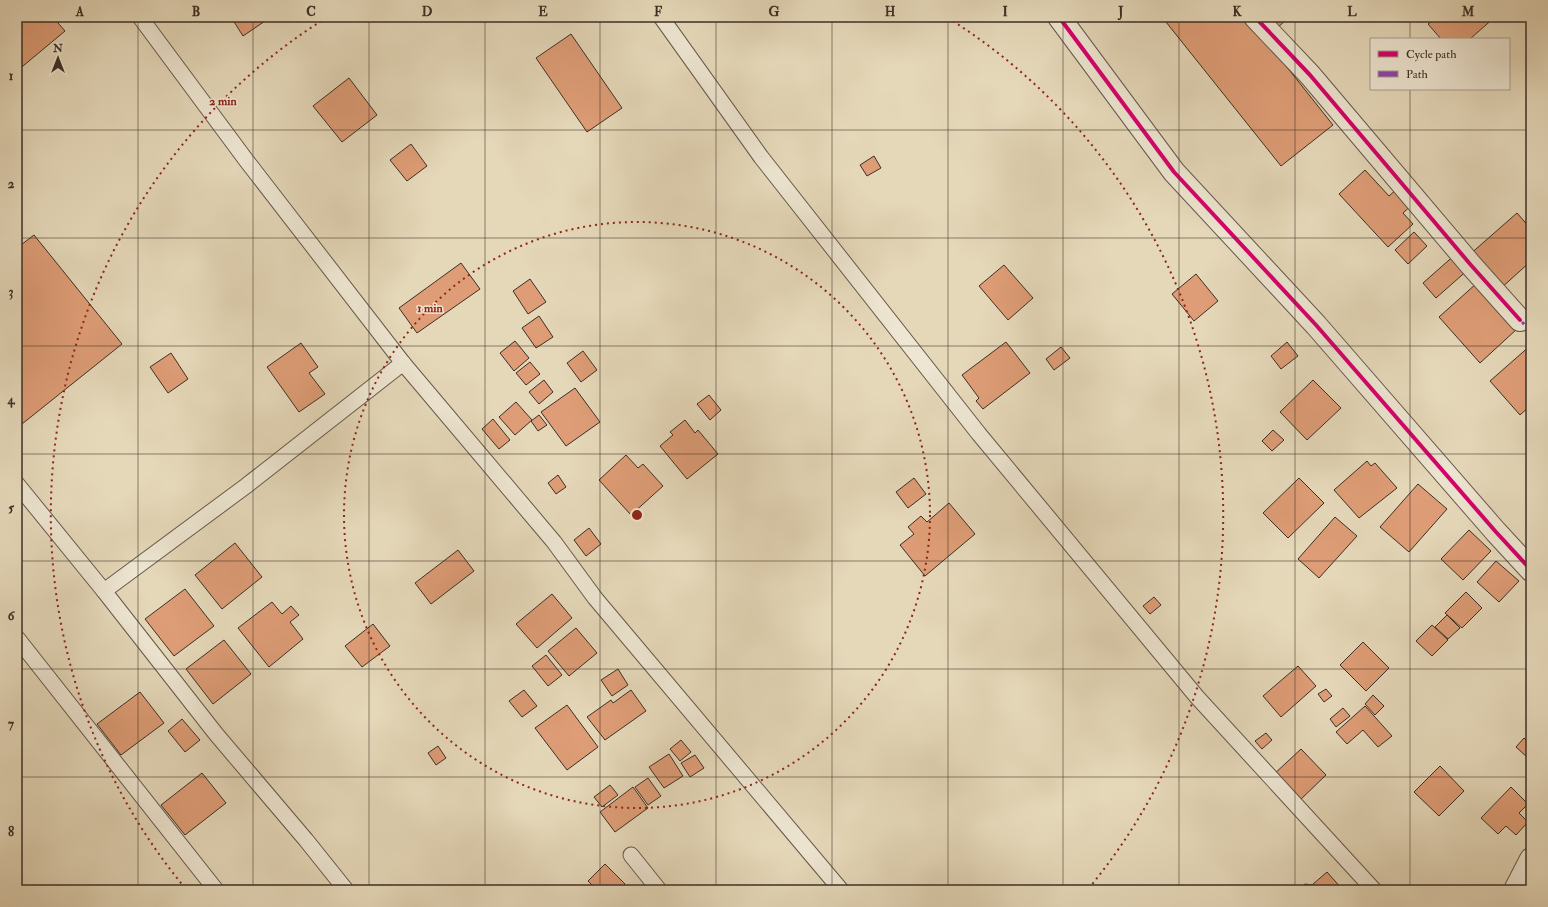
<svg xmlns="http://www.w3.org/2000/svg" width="1548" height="907" viewBox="0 0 1548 907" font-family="'IM FELL Double Pica',serif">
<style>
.building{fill:#de9d76;stroke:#3c2f26}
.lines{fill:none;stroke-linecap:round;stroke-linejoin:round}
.service-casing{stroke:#66594b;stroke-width:17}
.minor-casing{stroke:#66594b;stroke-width:24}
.service{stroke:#eee6d2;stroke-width:15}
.minor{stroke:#eee6d2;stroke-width:22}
.quiet{stroke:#8e44ad;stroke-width:3;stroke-dasharray:6 3;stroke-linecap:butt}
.cycleway-casing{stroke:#eee6d2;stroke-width:6}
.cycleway{stroke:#d6006c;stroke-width:4}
.grid{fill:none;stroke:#3c2f26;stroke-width:1;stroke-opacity:0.55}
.ring{fill:none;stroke:#8f2418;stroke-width:2;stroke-dasharray:2 4}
.centre{fill:#8f2418;stroke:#eee6d2;stroke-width:2}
.ring-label{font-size:12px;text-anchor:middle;font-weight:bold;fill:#8f2418;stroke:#eee6d2;stroke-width:3;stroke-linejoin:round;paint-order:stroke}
.neatline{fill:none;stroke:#3c2f26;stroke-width:1.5}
.grid-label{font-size:13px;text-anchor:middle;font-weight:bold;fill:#3c2f26}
</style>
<rect width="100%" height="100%" fill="#e5d8b9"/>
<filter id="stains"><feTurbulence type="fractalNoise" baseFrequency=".005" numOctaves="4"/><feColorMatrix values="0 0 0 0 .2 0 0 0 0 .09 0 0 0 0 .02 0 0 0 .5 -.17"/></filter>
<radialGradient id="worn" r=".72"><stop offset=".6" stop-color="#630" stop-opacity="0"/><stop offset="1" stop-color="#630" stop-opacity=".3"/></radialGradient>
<g class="building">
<path d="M 17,17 L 53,17 L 65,31 L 17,71 Z"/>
<path d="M 231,17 L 271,17 L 243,36 Z"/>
<path d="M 1162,17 L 1247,17 L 1333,125 L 1281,166 Z"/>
<path d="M 1260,17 L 1289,17 L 1273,32 Z"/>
<path d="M 1437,17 L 1495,17 L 1470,39 L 1441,39 L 1428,24 Z"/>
<path d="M 571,34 L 622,108 L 587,132 L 536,58 Z"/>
<path d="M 349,78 L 377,115 L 342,142 L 313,106 Z"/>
<path d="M 411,144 L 427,166 L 407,181 L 390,160 Z"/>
<path d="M 874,156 L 881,168 L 867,176 L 860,165 Z"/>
<path d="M 1365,170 L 1389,196 L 1399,187 L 1414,203 L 1403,213 L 1413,224 L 1388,247 L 1339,194 Z"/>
<path d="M 1517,213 L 1531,229 L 1531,261 L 1499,290 L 1468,256 Z"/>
<path d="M 1414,232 L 1427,246 L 1408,264 L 1395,250 Z"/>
<path d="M 34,235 L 122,344 L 17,428 L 17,248 Z"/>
<path d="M 1457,253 L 1470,268 L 1436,298 L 1423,283 Z"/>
<path d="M 461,263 L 480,289 L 417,333 L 399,308 Z"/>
<path d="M 1004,265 L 1033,298 L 1008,320 L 979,286 Z"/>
<path d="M 1196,274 L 1218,301 L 1194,321 L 1172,294 Z"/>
<path d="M 530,279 L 546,302 L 528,314 L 513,291 Z"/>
<path d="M 1477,283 L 1518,328 L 1480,363 L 1439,317 Z"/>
<path d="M 539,316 L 553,337 L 536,348 L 522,328 Z"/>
<path d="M 515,341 L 529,358 L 514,371 L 500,353 Z"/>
<path d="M 1006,342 L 1030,373 L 983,409 L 976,401 L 979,398 L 962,375 Z"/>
<path d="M 1287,342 L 1298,356 L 1281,369 L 1271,356 Z"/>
<path d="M 301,343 L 318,367 L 309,373 L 325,394 L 299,412 L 267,367 Z"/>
<path d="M 1531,345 L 1531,405 L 1520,415 L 1490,381 Z"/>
<path d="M 1061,347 L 1070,358 L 1054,370 L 1046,359 Z"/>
<path d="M 583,351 L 597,370 L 581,382 L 567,363 Z"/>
<path d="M 171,353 L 188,379 L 168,393 L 150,367 Z"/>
<path d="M 530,362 L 540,374 L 526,385 L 516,373 Z"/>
<path d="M 544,380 L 553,392 L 539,404 L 529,392 Z"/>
<path d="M 1313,380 L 1341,408 L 1307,440 L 1280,412 Z"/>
<path d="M 575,388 L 600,422 L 566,446 L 541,412 Z"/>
<path d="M 709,395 L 721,410 L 710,420 L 697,404 Z"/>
<path d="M 516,402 L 532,420 L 515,435 L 499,417 Z"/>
<path d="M 539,415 L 547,425 L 538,431 L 531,421 Z"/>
<path d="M 493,419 L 510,440 L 499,449 L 482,429 Z"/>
<path d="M 685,420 L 695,433 L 698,430 L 718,454 L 687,479 L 660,446 L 673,435 L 670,432 Z"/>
<path d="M 1273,430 L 1284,440 L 1272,451 L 1262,441 Z"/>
<path d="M 626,455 L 638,468 L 643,464 L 663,486 L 631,515 L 599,480 Z"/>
<path d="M 1367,461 L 1371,466 L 1375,463 L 1397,488 L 1359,518 L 1334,490 Z"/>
<path d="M 558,475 L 566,487 L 556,494 L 548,483 Z"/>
<path d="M 914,478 L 926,494 L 908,508 L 896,492 Z"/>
<path d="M 1299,478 L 1324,503 L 1288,538 L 1263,513 Z"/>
<path d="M 1418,484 L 1447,509 L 1409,552 L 1380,527 Z"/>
<path d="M 949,503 L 975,534 L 925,576 L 900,545 L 914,534 L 908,527 L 921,516 L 927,522 Z"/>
<path d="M 1335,517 L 1357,536 L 1319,578 L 1298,559 Z"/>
<path d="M 589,528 L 601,544 L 586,556 L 574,540 Z"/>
<path d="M 1469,530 L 1491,551 L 1463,580 L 1441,559 Z"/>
<path d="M 1531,541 L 1531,551 L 1526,546 Z"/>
<path d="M 235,543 L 262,577 L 222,609 L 195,575 Z"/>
<path d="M 458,550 L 474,571 L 431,604 L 415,583 Z"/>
<path d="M 1496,561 L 1519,581 L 1499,602 L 1477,582 Z"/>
<path d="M 185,589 L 214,626 L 174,656 L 145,619 Z"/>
<path d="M 1466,592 L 1482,608 L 1462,628 L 1445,613 Z"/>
<path d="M 552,594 L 572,618 L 537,648 L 516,624 Z"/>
<path d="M 1154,597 L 1161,605 L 1150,614 L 1143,606 Z"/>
<path d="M 272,602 L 282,614 L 291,606 L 299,615 L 290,622 L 303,639 L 269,667 L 238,628 Z"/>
<path d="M 1447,615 L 1460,628 L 1448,639 L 1435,627 Z"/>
<path d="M 373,624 L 390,646 L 362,667 L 345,646 Z"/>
<path d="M 1432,625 L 1448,640 L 1432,656 L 1416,641 Z"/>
<path d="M 576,628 L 597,653 L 569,676 L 548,651 Z"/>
<path d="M 224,640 L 251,674 L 213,704 L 186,669 Z"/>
<path d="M 1363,642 L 1389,668 L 1366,691 L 1340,665 Z"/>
<path d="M 546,655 L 562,675 L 548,686 L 532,666 Z"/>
<path d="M 1298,666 L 1316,686 L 1281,717 L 1263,696 Z"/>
<path d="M 618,669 L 628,685 L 612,696 L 601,680 Z"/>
<path d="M 1326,689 L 1332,696 L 1324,702 L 1318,694 Z"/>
<path d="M 524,690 L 537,706 L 522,717 L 509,701 Z"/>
<path d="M 631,690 L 646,711 L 605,740 L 587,717 L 611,700 L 613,703 Z"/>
<path d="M 140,692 L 164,723 L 121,755 L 97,724 Z"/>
<path d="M 1373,695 L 1384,706 L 1375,715 L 1365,704 Z"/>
<path d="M 567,705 L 598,747 L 567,770 L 535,728 Z"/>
<path d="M 1365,706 L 1392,736 L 1378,747 L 1363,730 L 1347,744 L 1336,732 Z"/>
<path d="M 1343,708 L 1350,716 L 1336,727 L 1330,719 Z"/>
<path d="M 182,719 L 200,740 L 185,752 L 168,731 Z"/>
<path d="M 1266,733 L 1272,740 L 1262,749 L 1255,741 Z"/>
<path d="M 1524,738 L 1531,744 L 1531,752 L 1527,757 L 1516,747 Z"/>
<path d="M 681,740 L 691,752 L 680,761 L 670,749 Z"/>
<path d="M 438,746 L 446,758 L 436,765 L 428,753 Z"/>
<path d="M 1301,749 L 1326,775 L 1297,803 L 1272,776 Z"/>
<path d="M 669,754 L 683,776 L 664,788 L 649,767 Z"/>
<path d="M 695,755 L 704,768 L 690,777 L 681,763 Z"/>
<path d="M 1440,766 L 1464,791 L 1439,816 L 1414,792 Z"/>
<path d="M 202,773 L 226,803 L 185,835 L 161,805 Z"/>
<path d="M 648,778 L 661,796 L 648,805 L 635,787 Z"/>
<path d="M 610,785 L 618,795 L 602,807 L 594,797 Z"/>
<path d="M 633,787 L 648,808 L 615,832 L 600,812 Z"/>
<path d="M 1511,787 L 1528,804 L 1519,813 L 1528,822 L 1516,835 L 1506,826 L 1498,834 L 1481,818 Z"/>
<path d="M 605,864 L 625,884 L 620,890 L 597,890 L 588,881 Z"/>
<path d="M 1327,872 L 1343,890 L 1298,890 L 1305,884 L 1312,885 Z"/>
</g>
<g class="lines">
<g class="service-casing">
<g id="service">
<path d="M 140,17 L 246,160 L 403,363 L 554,542 L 595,598 L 841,890"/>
<path d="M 661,17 L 761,157 L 979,434 L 1197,697 L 1374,890"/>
<path d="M 17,484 L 104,591 L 246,486 L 403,363"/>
<path d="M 104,591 L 216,734 L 306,840 L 346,890"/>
<path d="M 17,638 L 216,890"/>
<path d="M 631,855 L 659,890"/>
</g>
</g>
<g class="minor-casing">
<g id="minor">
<path d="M 1059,17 L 1174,172 L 1316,325 L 1496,532 L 1531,570"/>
<path d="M 1255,17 L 1310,75 L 1470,264 L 1520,320"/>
<path d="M 1515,890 L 1531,859"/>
</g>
</g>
<use href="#service" class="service"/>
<use href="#minor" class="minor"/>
<path class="quiet" d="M 1520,320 L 1531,331"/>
<g class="cycleway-casing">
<g id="cycleway">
<path d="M 1059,17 L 1174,172 L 1316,325 L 1496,532 L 1531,570"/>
<path d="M 1255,17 L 1310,75 L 1470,264 L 1520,320"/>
</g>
</g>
<use href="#cycleway" class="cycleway"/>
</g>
<path class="grid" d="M 138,17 L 138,890M 253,17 L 253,890M 369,17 L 369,890M 485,17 L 485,890M 600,17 L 600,890M 716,17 L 716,890M 832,17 L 832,890M 948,17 L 948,890M 1063,17 L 1063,890M 1179,17 L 1179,890M 1295,17 L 1295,890M 1410,17 L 1410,39M 1410,89 L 1410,890M 17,130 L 1531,130M 17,238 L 1531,238M 17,346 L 1531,346M 17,454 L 1531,454M 17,561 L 1531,561M 17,669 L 1531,669M 17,777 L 1531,777"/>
<g class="ring">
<circle cx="637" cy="515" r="293"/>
<path d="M185 888A586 586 0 0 1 326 18M948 18A586 586 0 0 1 1089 888"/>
</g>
<circle cx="637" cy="515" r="6" class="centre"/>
<g class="ring-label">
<text x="223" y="105">2 min</text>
<text x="430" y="312">1 min</text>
</g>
<rect width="1548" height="907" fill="none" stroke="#e5d8b9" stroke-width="44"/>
<rect x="1370" y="38" width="140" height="52" fill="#eee6d2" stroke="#a79d8d"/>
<rect x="1378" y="51" width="20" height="6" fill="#d6006c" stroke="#a79d8d"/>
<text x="1406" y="58" font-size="12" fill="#3c2f26">Cycle path</text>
<rect x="1378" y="71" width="20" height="6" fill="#8e44ad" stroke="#a79d8d"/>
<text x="1406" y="78" font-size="12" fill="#3c2f26">Path</text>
<g transform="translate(58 58)" stroke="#eee6d2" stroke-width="3" paint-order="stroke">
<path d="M0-3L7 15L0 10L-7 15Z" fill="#3c2f26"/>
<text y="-6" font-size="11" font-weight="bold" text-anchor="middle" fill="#3c2f26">N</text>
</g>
<rect x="22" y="22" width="1504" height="863" class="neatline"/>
<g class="grid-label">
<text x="80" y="16">A</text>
<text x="196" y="16">B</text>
<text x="311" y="16">C</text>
<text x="427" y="16">D</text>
<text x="543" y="16">E</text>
<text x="658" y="16">F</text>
<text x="774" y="16">G</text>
<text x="890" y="16">H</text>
<text x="1005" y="16">I</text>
<text x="1121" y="16">J</text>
<text x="1237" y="16">K</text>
<text x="1352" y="16">L</text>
<text x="1468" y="16">M</text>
<text x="11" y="80">1</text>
<text x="11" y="188">2</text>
<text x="11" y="296">3</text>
<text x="11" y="404">4</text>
<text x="11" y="512">5</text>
<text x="11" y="620">6</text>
<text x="11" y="728">7</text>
<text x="11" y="836">8</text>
</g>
<rect width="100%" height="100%" filter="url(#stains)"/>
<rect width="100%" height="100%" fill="url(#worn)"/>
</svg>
